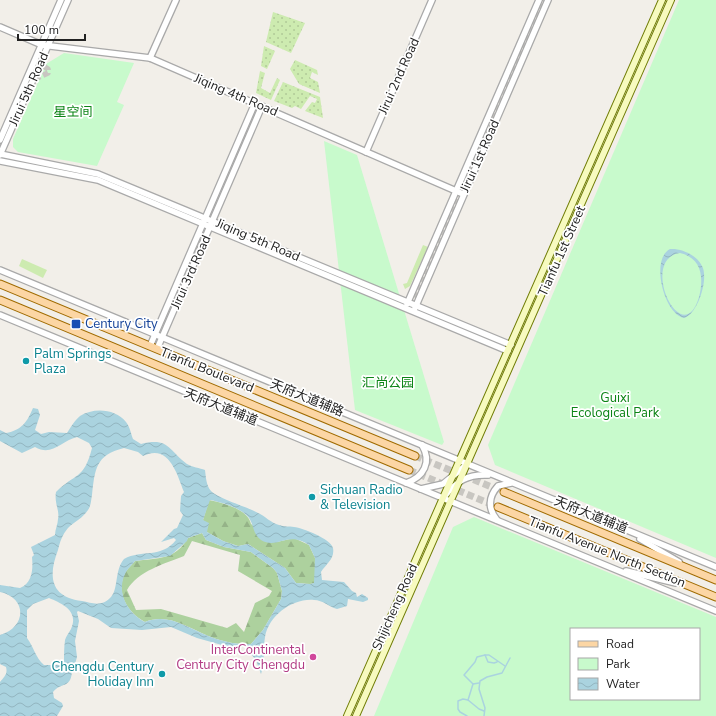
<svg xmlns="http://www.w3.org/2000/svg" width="716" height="716" viewBox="0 0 716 716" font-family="'Nunito Sans','Noto Sans SC',sans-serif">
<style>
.grass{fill:url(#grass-dots)}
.forest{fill:url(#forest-firs);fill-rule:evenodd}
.park{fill:#c8facc;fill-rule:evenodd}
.garden{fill:#cdebb0}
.water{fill:url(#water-waves);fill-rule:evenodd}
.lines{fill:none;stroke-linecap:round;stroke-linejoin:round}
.stream{stroke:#aad3df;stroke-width:1.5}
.tertiary-tunnel{stroke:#c8c6c1;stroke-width:5.5;stroke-dasharray:5.5 3;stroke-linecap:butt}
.primary-tunnel{stroke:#c8c6c1;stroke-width:7;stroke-dasharray:7 3.5;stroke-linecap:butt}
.tertiary-casing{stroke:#a9a9a9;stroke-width:8}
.secondary-casing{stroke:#707d05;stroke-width:8}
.primary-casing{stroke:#a06b00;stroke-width:9}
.tertiary{stroke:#fff;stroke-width:5.5}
.secondary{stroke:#f7fabf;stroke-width:6}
.primary{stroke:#fcd6a4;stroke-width:7}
.transit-dot{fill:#1a4fb4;stroke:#fff;stroke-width:1.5}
.culture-dot{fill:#0f9aa8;stroke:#fff;stroke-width:1.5}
.hotel-dot{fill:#d1479c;stroke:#fff;stroke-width:1.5}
.labels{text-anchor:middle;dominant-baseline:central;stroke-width:3.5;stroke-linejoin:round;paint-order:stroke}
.street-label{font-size:13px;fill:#222;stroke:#fff}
.park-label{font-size:13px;fill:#0c8416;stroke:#fff}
.transit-label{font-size:13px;fill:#164399;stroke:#fff;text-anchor:start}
.culture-label{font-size:13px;fill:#0d838f;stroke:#fff;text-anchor:start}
.hotel-label{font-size:13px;fill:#b23c85;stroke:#fff;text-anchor:end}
</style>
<defs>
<pattern id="grass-dots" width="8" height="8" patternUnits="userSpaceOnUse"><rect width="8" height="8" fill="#cdebb0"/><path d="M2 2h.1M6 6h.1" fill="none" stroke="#b0c997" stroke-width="1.8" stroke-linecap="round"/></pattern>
<pattern id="forest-firs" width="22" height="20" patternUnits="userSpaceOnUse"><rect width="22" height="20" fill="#add19e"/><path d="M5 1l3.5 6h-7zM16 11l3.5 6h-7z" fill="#95b388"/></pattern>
<pattern id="water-waves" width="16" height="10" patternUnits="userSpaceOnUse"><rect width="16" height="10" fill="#aad3df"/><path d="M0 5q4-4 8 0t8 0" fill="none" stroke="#92b5bf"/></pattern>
</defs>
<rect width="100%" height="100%" fill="#f2efe9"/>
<g class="grass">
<path d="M 273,12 L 305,23 L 291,53 L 266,42 Z"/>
<path d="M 264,46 L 275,51 L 267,69 L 261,66 Z"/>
<path d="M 295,60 L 317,70 L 318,75 L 312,72 L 310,78 L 318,82 L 320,93 L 299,84 L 290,69 Z"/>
<path d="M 260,71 L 265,73 L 261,88 L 270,93 L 277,78 L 280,80 L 271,100 L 256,93 Z"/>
<path d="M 283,82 L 320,97 L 323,118 L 305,111 L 312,102 L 315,103 L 317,99 L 310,96 L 301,109 L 295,106 L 292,108 L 274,101 Z"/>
</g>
<g class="forest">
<path d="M 209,500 C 223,503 248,509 251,524 L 277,542 L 294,538 L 309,545 L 315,558 L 315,583 L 310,584 L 296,583 L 285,568 L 248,544 L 238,546 L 223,541 L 207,532 L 203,520 Z"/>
<path d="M 202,533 L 206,540 L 224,547 L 251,552 L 273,568 L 277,573 L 282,591 L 281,599 L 263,630 L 251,644 C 236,645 220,641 206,635 C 187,627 167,613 145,622 C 128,613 115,593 125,573 C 127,569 132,565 135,561 C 158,558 175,560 188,538 ZM 192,541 L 240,555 L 238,571 L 272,591 L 269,596 L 255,603 L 244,632 L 236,623 L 227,628 L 161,609 L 136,610 L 127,590 C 138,571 164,564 184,556 Z"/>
</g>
<g class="park">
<path d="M 679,0 L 716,0 L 716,558 L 495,465 L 488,445 Z"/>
<path d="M 64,53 L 134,63 L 117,102 L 124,105 L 97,166 L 18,152 L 13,147 L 13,139 L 46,64 Z"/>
<path d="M 324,141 L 357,155 L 444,442 L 442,445 L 355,410 Z"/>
<path d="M 474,517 L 716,617 L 716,716 L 374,716 L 453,527 ZM 571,629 L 699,629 L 699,699 L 571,699 Z"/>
</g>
<g class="garden">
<path d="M 423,245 L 428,247 L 410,286 L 405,289 L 403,284 L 407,283 Z"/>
<path d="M 22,259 L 47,270 L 43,278 L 19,266 Z"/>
</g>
<g class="water">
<path d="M 670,249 C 681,248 697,255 702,266 C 709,278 698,314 684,318 C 664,314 650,259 670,249 ZM 680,253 C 702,258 704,278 699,297 C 682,353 638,259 680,253 Z"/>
<path d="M 33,408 L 38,409 L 40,415 L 35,430 L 41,434 L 49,432 L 67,433 C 71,427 74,421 80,416 C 94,407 116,409 126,422 C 130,427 131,434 133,439 L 141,444 C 169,437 168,450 187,464 C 192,467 200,468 205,470 C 206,477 206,485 211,491 C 219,499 248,507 258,513 C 265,516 271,523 279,525 C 284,527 289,526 294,527 C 303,528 331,539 333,548 C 335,559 326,564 321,572 L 322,580 L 344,582 L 352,591 L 356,593 L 357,597 L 362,594 L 368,598 L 368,600 L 363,602 L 348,599 L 347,606 L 337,609 C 329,607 323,600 314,600 C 293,598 269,615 265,637 C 263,649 265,663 261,674 L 256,660 L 245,647 L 229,647 L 197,638 L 171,627 L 142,630 L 111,628 L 98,619 L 78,611 L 77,612 L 79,621 L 75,641 L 77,657 L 75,664 L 72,668 C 72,690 62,681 53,692 L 54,698 L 62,703 L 63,706 L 57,716 L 0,716 L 0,682 C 4,677 8,674 6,667 L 0,664 L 0,635 C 26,628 28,598 0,592 L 0,585 L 20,588 C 33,583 33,568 32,557 L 34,555 L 31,547 L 55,535 C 55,529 58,524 58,519 C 60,511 54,503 56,492 C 75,473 84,480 92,448 L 89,443 L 77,437 C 61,441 52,457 35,447 L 22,453 L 0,441 L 0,430 L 6,433 C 22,430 27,422 33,408 ZM 124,448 L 138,452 L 143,456 C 169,443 177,474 184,492 L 181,496 L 180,511 L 183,515 L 177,528 L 174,529 L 161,542 L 174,538 L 176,540 C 161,559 142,549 124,559 C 114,571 119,590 110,598 C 101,607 92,603 82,601 C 50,597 48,576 58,550 C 60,542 62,535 68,528 C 74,522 83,518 88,510 C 91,506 91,500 92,495 C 95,470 95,455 124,448 ZM 210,500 C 221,502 242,508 249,518 C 254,525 253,535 261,540 C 278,550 287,530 309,545 L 315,558 L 314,583 L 310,584 L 296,583 L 285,568 L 248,544 L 238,546 L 223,541 L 207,532 L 209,523 L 203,520 ZM 202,533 L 206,540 L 224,547 L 251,552 L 273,568 L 277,573 L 282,591 L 281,599 L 263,630 L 251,644 C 236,645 220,641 206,635 C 186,627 168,613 145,622 C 128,613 116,593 125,574 C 127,569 132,565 135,561 L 170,556 L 187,541 L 188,538 ZM 49,598 C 63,604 79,611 71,629 C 69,633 66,636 65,640 C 64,647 64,655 64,662 L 61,665 L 44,665 C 35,657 34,647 27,638 L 27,610 L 33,604 Z"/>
</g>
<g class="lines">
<g class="stream">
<path d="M 497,662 L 494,663 L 488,662 L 485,655 L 489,655 L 505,666"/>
<path d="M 479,683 L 473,684 L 464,675 L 475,662 L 477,657 L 485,655"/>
<path d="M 473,684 L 468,700 L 479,709 L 484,711"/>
<path d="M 467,716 L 460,712 L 458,709 L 458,701 L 463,699 L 468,700"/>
<path d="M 484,716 L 485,708 L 479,689 L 480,681 L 487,677 L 502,673 L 510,658"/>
</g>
<g class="tertiary-tunnel">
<path d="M 37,62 L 48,69 L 48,73 L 37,78"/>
<path d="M 0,147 L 6,134"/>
<path d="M 0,157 L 41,165"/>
<path d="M 130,190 L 411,307 L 544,0"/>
</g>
<g class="primary-tunnel">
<path d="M 415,456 L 504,492"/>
<path d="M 409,470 L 498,507"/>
</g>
<g class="tertiary-casing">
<g id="tertiary">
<path d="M 0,27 L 42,45 L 150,58 L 463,194"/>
<path d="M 150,58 L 176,0"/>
<path d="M 0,140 L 61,0"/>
<path d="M 366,152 L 432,0"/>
<path d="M 0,154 L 98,174 L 511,345"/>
<path d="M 0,155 L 68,0"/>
<path d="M 0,161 L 98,180 L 508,351"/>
<path d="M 0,270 L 716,567"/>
<path d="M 407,304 L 539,0"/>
<path d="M 415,308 L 548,0"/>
<path d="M 0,315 L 716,611"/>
<path d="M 150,346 L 255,103"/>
<path d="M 157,349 L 262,106"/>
<path d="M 406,483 C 424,477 432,462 422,445"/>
<path d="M 421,489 L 443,484 L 465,466"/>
<path d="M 444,497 C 457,481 467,474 488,475"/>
<path d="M 497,520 C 488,509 488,497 498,486 L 511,483"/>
<path d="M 640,539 L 679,562"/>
<path d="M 626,571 L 676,583"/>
</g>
</g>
<g class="secondary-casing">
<g id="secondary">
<path d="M 347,716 L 662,0"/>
<path d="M 356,716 L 671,0"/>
</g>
</g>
<g class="primary-casing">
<g id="primary">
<path d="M 0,284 L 415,456"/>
<path d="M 0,300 L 409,470"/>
<path d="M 504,492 L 716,580"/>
<path d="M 498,507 L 716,597"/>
</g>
</g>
<use href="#tertiary" class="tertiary"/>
<use href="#secondary" class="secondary"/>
<use href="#primary" class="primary"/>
</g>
<rect class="transit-dot" x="71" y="319" width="10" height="10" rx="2"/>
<g class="culture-dot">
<circle cx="26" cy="361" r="4"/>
<circle cx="312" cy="497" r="4"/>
<circle cx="162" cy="674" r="4"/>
</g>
<circle class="hotel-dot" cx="313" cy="657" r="4"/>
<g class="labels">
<g class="street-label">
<text transform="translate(399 76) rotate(-66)">Jirui 2nd Road</text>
<text transform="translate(29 89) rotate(-66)">Jirui 5th Road</text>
<text transform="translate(236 95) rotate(23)">Jiqing 4th Road</text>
<text transform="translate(480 156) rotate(-66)">Jirui 1st Road</text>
<text transform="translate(258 240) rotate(23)">Jiqing 5th Road</text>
<text transform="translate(562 251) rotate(-66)">Tianfu 1st Street</text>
<text transform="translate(191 272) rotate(-66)">Jirui 3rd Road</text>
<text transform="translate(207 370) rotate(22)">Tianfu Boulevard</text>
<text transform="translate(307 398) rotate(22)">天府大道辅路</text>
<text transform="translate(221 407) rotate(22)">天府大道辅道</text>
<text transform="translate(591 515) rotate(22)">天府大道辅道</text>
<text transform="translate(607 552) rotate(22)">Tianfu Avenue North Section</text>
<text transform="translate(395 607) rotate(-66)">Shijicheng Road</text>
</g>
<g class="park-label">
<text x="73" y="112">星空间</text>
<text x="388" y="383">汇尚公园</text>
<text x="615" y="398">Guixi<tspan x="615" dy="15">Ecological Park</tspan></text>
</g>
<g class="transit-label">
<text x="85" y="324">Century City</text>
</g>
<g class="culture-label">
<text x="34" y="354">Palm Springs<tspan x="34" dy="15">Plaza</tspan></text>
<text x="320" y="490">Sichuan Radio<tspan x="320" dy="15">&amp; Television</tspan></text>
<text x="154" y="667" text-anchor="end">Chengdu Century<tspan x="154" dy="15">Holiday Inn</tspan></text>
</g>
<g class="hotel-label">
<text x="305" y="650">InterContinental<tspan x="305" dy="15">Century City Chengdu</tspan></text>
</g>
</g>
<rect x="570" y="628" width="130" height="72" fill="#ffffff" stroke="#a7a7a7"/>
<rect x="578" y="641" width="20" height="6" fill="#fcd6a4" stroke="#a7a7a7"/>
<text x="606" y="648" font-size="12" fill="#222222">Road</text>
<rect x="578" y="658" width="20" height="12" fill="#c8facc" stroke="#a7a7a7"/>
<text x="606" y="668" font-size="12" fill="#222222">Park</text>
<rect x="578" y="678" width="20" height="12" fill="url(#water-waves)" stroke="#a7a7a7"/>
<text x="606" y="688" font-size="12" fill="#222222">Water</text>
<path d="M18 34v6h67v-6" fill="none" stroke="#222222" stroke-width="2"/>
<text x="24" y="34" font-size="12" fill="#222222" stroke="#ffffff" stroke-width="3" paint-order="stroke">100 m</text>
</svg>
